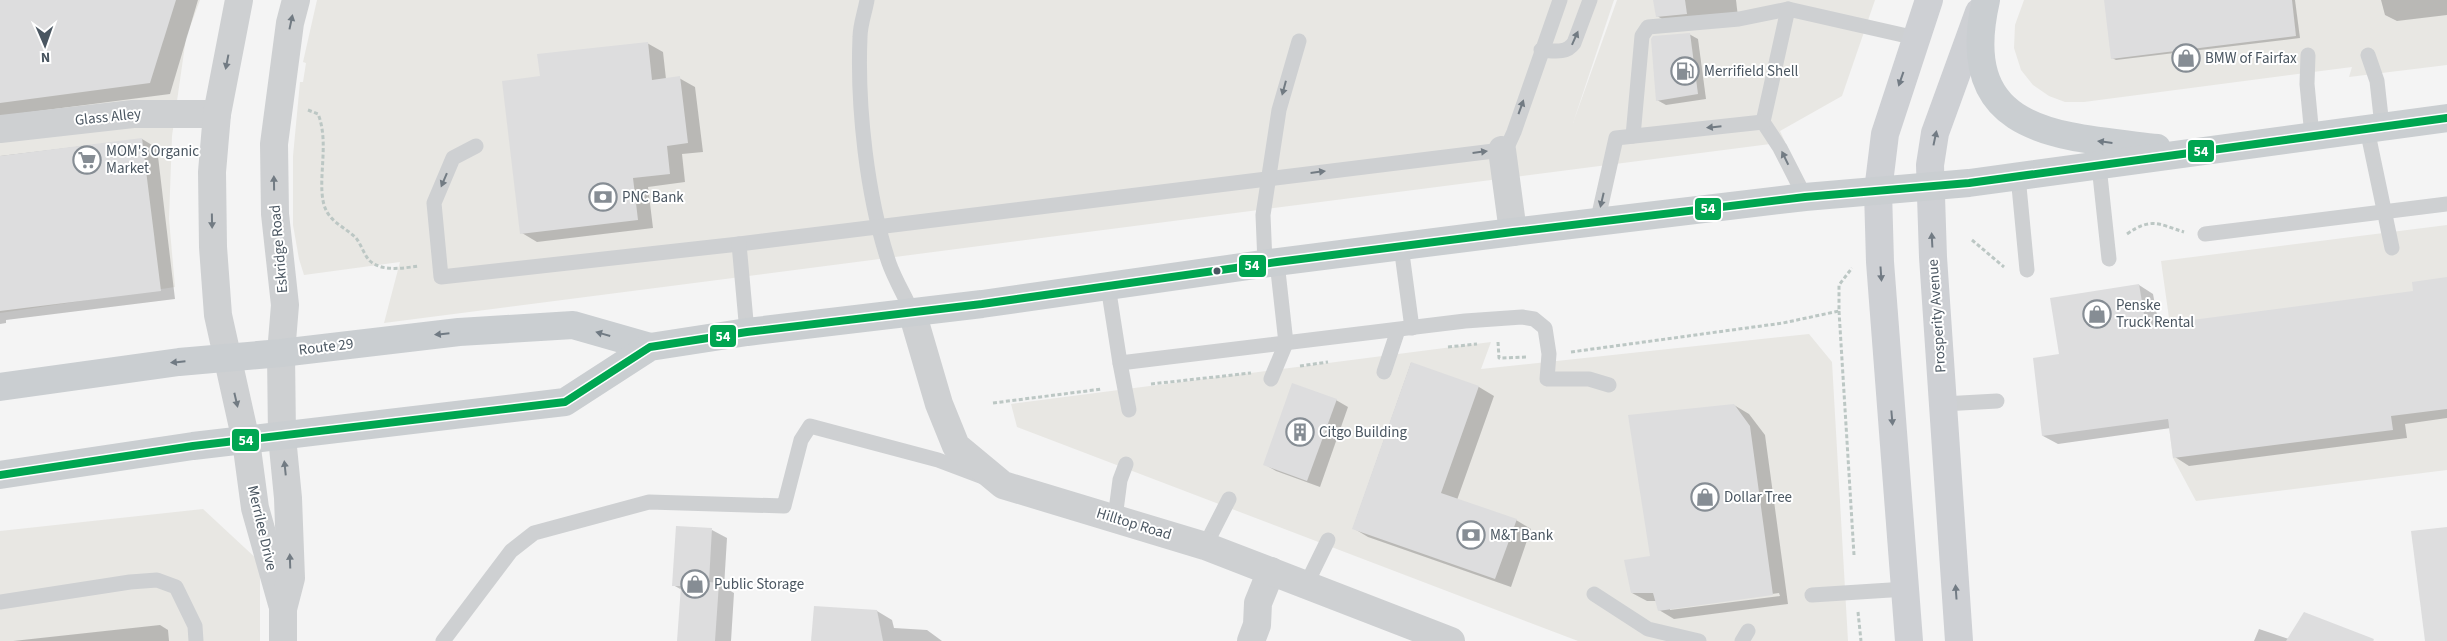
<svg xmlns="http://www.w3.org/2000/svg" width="2447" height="641" viewBox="0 0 2447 641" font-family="'Source Sans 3',sans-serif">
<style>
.commercial{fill:#e8e7e3}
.shadow{fill:#0003;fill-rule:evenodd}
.building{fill:#ddddde}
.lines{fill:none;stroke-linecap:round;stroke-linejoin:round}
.path{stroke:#bcc7c4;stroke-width:3;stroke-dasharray:4 2.5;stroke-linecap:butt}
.service{stroke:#ced0d2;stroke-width:15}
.minor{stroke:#ced0d2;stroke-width:28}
.tertiary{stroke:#ced0d2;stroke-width:28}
.secondary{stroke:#ced0d4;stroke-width:28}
.primary{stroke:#caced1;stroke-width:28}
.bus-1-casing{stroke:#fff;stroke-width:11}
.bus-1{stroke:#00a651;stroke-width:8}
.oneway{fill:#727b83}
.oneway2{fill:#727b84}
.oneway3{fill:#707a83}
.bus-dot{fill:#4a5661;stroke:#fff;stroke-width:2}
.labels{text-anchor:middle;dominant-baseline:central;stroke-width:4;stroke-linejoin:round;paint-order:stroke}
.poi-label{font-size:15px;fill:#4a5661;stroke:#fff;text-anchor:start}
.street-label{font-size:15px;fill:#4a5661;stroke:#fff}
.line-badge{stroke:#fff;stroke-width:2}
.badge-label{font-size:14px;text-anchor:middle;font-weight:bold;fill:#fff}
</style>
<rect width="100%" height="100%" fill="#f4f4f4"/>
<g class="commercial">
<path d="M 0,0 L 200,0 L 186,38 L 172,136 L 169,219 L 175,287 L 0,313 Z"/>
<path d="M 317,0 L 1614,0 L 1573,123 L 1617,0 L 1875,0 L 1842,96 L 1780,131 L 1785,142 L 384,323 L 400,262 L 304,275 L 299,259 L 293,225 L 293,156 L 300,82 L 303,82 L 306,63 L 303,62 Z"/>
<path d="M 2024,0 L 2447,0 L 2447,65 L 2349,77 L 2352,67 L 2084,102 L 2065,102 L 2049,96 L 2033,85 L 2021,70 L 2014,48 L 2015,25 Z"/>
<path d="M 2447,225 L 2447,470 L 2196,501 L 2173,458 L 2155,320 L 2169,318 L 2161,261 Z"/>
<path d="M 1809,334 L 1832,362 L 1848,641 L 1578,641 L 1017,427 L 1011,404 L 1491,342 L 1481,369 Z"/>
<path d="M 203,509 L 260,562 L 260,641 L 0,641 L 0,531 Z"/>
</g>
<g class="shadow">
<path d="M 0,0 L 198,0 L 170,94 L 0,116 Z"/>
<path d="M 1655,0 L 1736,0 L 1738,17 L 1669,23 L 1657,16 Z"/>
<path d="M 2105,0 L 2295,0 L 2300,38 L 2116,60 L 2112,58 Z"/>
<path d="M 2381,0 L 2447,0 L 2447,15 L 2397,21 L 2385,15 Z"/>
<path d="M 1689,34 L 1698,39 L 1706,99 L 1666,105 L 1657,100 Z"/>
<path d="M 647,43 L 663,52 L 666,79 L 679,78 L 695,87 L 703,152 L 682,154 L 685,182 L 648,187 L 653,228 L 537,242 L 522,233 L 541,77 Z"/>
<path d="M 142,139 L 157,148 L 175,299 L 6,320 L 6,323 L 0,324 L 0,156 Z"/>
<path d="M 2447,278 L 2447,418 L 2405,424 L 2407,438 L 2189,466 L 2175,457 L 2171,428 L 2058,444 L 2043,436 L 2061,355 L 2139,285 L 2153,294 L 2159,326 L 2414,292 Z"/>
<path d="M 1411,363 L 1479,387 L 1494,396 L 1457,500 L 1516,520 L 1531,529 L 1511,587 L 1368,537 L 1353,528 Z"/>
<path d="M 1336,400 L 1348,407 L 1320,487 L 1276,471 L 1264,464 Z"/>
<path d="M 1734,405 L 1749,414 L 1765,435 L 1788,604 L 1674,619 L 1659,610 L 1656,601 L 1647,601 L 1632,593 ZM 1779,593 L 1780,596 L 1670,610 L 1670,608 Z"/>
<path d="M 712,530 L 727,538 L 724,587 L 734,593 L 731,641 L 678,641 L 682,590 L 673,585 Z"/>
<path d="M 877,611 L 892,620 L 894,628 L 927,630 L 942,641 L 812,641 Z"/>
<path d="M 2304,614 L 2374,641 L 2254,641 L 2259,629 L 2289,639 Z"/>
<path d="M 160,625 L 168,630 L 169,641 L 13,641 Z"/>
</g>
<g class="building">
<path d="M 0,0 L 176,0 L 150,83 L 0,103 Z"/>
<path d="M 1653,0 L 1685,0 L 1687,14 L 1656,17 Z"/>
<path d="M 2104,0 L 2292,0 L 2296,36 L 2111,59 Z"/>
<path d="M 1690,33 L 1698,94 L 1656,101 L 1651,39 L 1653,36 Z"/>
<path d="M 648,42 L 652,80 L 680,76 L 688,143 L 667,146 L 670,174 L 633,178 L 638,220 L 520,234 L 502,81 L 540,76 L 537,54 Z"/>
<path d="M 142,138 L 161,291 L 0,311 L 0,156 Z"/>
<path d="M 2447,277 L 2447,409 L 2391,416 L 2393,430 L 2173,458 L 2168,419 L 2042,436 L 2033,358 L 2059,354 L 2050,298 L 2139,284 L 2146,326 L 2413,291 L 2412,282 Z"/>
<path d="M 1411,362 L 1479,386 L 1441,493 L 1517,519 L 1495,579 L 1352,529 Z"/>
<path d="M 1292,383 L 1337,399 L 1307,481 L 1263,465 Z"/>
<path d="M 1734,404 L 1750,426 L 1773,595 L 1658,611 L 1653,593 L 1631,593 L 1624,560 L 1650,556 L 1628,415 Z"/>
<path d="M 676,526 L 712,528 L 709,582 L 719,583 L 715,641 L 677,641 L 681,586 L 672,586 Z"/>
<path d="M 2447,527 L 2447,641 L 2425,641 L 2411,531 Z"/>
<path d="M 814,606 L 877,610 L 883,641 L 811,641 Z"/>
<path d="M 2304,612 L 2374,639 L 2373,641 L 2286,641 Z"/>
</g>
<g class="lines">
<g class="path">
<path d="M 308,110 L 318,114 C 331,145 314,189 327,212 C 333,223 347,229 356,238 C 361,244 364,255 370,261 C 382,272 404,268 419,266"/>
<path d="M 2127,234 C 2151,217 2159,224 2184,232"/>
<path d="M 1972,240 L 2004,267"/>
<path d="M 1839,311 L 1854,555"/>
<path d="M 1498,342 L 1499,358 L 1527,357"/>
<path d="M 1448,347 L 1477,344"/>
<path d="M 1571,352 L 1783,323 L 1839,311 L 1839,285 L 1852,268"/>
<path d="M 1300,366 L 1328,362"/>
<path d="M 1151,384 L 1251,373"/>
<path d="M 993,403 L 1102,389"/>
<path d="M 1858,612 L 1861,641"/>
</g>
<g class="service">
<path d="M 867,0 C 865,12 860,25 860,37 C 857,107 867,197 889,263 C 895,280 905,296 912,312"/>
<path d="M 1541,50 C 1554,51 1566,54 1574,43 L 1590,0"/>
<path d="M 2308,55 L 2307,84 L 2312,136"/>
<path d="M 2368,55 L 2377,81 L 2382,126"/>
<path d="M 2367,129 L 2392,248"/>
<path d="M 1633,136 L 1642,36 L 1648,27 L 1739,19 L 1788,9"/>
<path d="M 476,146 L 453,158 L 434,203 L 441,277 L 739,244 L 1502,150 L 1509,143 L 1514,132 L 1560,0"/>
<path d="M 2099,166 L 2109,259"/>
<path d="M 2018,176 L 2027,270"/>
<path d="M 1805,197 L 1780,148 L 1763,122 L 1788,9 L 1916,38"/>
<path d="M 1597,223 L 1616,138 L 1763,122"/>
<path d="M 2205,234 L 2447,204"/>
<path d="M 739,244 L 747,332"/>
<path d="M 1401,246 L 1412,328"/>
<path d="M 1265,263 L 1263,215 L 1279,110 L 1299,41"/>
<path d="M 1108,286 L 1120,363 L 1465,321 L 1522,317 L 1534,319 L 1545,328 L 1549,354 L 1547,379 L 1589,379 L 1609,385"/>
<path d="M 1120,363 L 1129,410"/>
<path d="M 1384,372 L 1398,330"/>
<path d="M 1271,379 L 1286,343 L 1277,262"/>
<path d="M 1943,404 L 1997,401"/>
<path d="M 1115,518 L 1120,480 L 1126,464"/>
<path d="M 1205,546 L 1229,499"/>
<path d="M 1306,585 L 1328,540"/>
<path d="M 1594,594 L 1648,629 L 1699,641"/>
<path d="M 1812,595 L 1906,589"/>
<path d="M 0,602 L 130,582 L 157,580 L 176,587 L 195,626 L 196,641"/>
<path d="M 443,641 L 511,551 L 534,533 L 649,502 L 784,506 L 801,440 L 810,426 L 938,460 L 983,477"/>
<path d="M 1742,641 L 1748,631"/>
</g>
<g class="minor">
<path d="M 0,129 L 133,114 L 217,114"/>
<path d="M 1502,150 L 1513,232"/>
<path d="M 1251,641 L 1257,625 L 1258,603 L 1271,571"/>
</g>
<g class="tertiary">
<path d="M 239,0 L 217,114 L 212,172 L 213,247 L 218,315 L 246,441 L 255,508 L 282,604"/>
<path d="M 912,312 L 939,404 L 956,446 L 1003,485 L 1205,546 L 1451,641"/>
<path d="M 283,641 L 283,609 L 291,578 L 288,498 L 282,437 L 281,353 L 285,305 L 275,214 L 274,144 L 290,23 L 296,0"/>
</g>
<g class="secondary">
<path d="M 1909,641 L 1880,262 L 1878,191 L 1885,134 L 1929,0"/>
<path d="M 1959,641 L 1933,257 L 1930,165 L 1935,133 L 1979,12"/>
</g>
<g class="primary">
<path d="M 1986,0 C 1955,135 2058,136 2157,148"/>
<path d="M 0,387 L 179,362 L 281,353 L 459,332 L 573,325 L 650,347"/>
<path d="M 0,475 L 193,446 L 565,402 L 650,347 L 747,332 L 982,304 L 1277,262 L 1513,232 L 1805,197 L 1969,183 L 2447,118"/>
</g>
<g class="bus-1-casing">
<path id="bus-1" d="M 0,475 L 193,446 L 565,402 L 650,347 L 747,332 L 982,304 L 1277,262 L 1513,232 L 1805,197 L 1969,183 L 2447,118"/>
</g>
<use href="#bus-1" class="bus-1"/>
</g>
<defs><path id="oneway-solid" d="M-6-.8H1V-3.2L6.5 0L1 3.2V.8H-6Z" transform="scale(1.25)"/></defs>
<g class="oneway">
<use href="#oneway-solid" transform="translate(291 22) rotate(-78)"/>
<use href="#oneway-solid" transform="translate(1575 38) rotate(-66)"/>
<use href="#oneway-solid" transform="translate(227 62) rotate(101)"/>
<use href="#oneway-solid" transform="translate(1284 88) rotate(105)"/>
<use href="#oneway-solid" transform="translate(1521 107) rotate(-70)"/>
<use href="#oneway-solid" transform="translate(1714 127) rotate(174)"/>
<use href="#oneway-solid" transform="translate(1480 152) rotate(-7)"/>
<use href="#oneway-solid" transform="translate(1785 158) rotate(-116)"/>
<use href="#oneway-solid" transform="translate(1318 172) rotate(-7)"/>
<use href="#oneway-solid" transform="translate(444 180) rotate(113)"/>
<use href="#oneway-solid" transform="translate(274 183) rotate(-91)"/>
<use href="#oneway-solid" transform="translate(1602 200) rotate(103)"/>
<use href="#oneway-solid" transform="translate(212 221) rotate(89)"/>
<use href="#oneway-solid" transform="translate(236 400) rotate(77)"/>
<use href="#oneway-solid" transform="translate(285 468) rotate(-96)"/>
<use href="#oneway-solid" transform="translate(290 561) rotate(-92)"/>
</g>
<g class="oneway2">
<use href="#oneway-solid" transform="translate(1901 79) rotate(109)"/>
<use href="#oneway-solid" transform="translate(1935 138) rotate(-78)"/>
<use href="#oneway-solid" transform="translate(1932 240) rotate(-93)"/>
<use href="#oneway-solid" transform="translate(1881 274) rotate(86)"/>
<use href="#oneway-solid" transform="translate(1892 418) rotate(85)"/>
<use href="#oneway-solid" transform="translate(1956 592) rotate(-94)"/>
</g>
<g class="oneway3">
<use href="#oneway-solid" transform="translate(2105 142) rotate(-173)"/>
<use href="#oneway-solid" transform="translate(442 334) rotate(174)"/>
<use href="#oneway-solid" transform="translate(603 334) rotate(-164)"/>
<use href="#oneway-solid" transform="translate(178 362) rotate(174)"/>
</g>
<defs>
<g id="shop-ring" transform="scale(1.4375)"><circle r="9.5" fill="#fff" stroke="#868d94" stroke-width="1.5"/><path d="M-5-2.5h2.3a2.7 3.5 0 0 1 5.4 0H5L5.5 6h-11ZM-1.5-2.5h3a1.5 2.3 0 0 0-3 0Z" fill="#868d94"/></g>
<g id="fuel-ring" transform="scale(1.4375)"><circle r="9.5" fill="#fff" stroke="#868d94" stroke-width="1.5"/><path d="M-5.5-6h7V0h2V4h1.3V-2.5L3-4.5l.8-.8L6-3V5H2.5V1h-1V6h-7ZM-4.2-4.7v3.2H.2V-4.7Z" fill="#868d94"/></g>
<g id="supermarket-ring" transform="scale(1.4375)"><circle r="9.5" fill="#fff" stroke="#868d94" stroke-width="1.5"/><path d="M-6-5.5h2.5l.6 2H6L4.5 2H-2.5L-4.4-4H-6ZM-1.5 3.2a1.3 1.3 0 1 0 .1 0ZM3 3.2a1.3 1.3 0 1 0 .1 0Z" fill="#868d94"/></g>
<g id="bank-ring" transform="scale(1.4375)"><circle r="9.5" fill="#fff" stroke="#868d94" stroke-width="1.5"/><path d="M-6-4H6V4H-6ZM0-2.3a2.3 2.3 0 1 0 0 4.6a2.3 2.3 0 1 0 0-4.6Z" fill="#868d94"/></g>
<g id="building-ring" transform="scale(1.4375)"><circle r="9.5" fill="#fff" stroke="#868d94" stroke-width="1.5"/><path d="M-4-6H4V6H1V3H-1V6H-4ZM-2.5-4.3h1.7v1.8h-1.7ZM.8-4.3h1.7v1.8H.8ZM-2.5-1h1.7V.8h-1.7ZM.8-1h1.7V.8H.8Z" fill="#868d94"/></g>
</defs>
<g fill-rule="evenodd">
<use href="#shop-ring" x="2186" y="58"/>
<use href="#fuel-ring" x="1685" y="71"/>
<use href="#supermarket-ring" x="87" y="160"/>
<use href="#bank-ring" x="603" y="197"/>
<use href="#shop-ring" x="2097" y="314"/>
<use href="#building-ring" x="1300" y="432"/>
<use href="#shop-ring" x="1705" y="497"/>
<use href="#bank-ring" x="1471" y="535"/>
<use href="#shop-ring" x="695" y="584"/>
</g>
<circle class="bus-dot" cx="1217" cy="271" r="4.5"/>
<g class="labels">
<g class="poi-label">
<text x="2205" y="58">BMW of Fairfax</text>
<text x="1704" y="71">Merrifield Shell</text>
<text x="106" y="151">MOM's Organic<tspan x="106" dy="17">Market</tspan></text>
<text x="622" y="197">PNC Bank</text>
<text x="2116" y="305">Penske<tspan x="2116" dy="17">Truck Rental</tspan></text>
<text x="1319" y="432">Citgo Building</text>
<text x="1724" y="497">Dollar Tree</text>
<text x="1490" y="535">M&amp;T Bank</text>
<text x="714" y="584">Public Storage</text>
</g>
<g class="street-label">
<text transform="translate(108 117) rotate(-6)">Glass Alley</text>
<text transform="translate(279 249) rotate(-95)">Eskridge Road</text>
<text transform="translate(1937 316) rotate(-94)">Prosperity Avenue</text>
<text transform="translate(326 347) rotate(-7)">Route 29</text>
<text transform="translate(1134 524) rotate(17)">Hilltop Road</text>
<text transform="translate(262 528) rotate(77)">Merrilee Drive</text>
</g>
</g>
<g class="line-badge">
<rect x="2187" y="139" width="28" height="24" rx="5" fill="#00a651"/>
<rect x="1694" y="197" width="28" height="24" rx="5" fill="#00a651"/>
<rect x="1238" y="254" width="29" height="24" rx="5" fill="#00a651"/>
<rect x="709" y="324" width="28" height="24" rx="5" fill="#00a651"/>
<rect x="231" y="428" width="29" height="24" rx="5" fill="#00a651"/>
</g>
<g class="badge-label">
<text x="2201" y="156">54</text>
<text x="1708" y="213">54</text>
<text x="1252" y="270">54</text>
<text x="723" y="341">54</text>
<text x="246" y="445">54</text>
</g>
<g transform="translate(45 45) rotate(178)" stroke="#ffffff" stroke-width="4" paint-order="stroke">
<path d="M0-4L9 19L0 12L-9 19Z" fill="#4a5661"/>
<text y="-8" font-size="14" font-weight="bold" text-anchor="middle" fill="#4a5661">N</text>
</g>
</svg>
